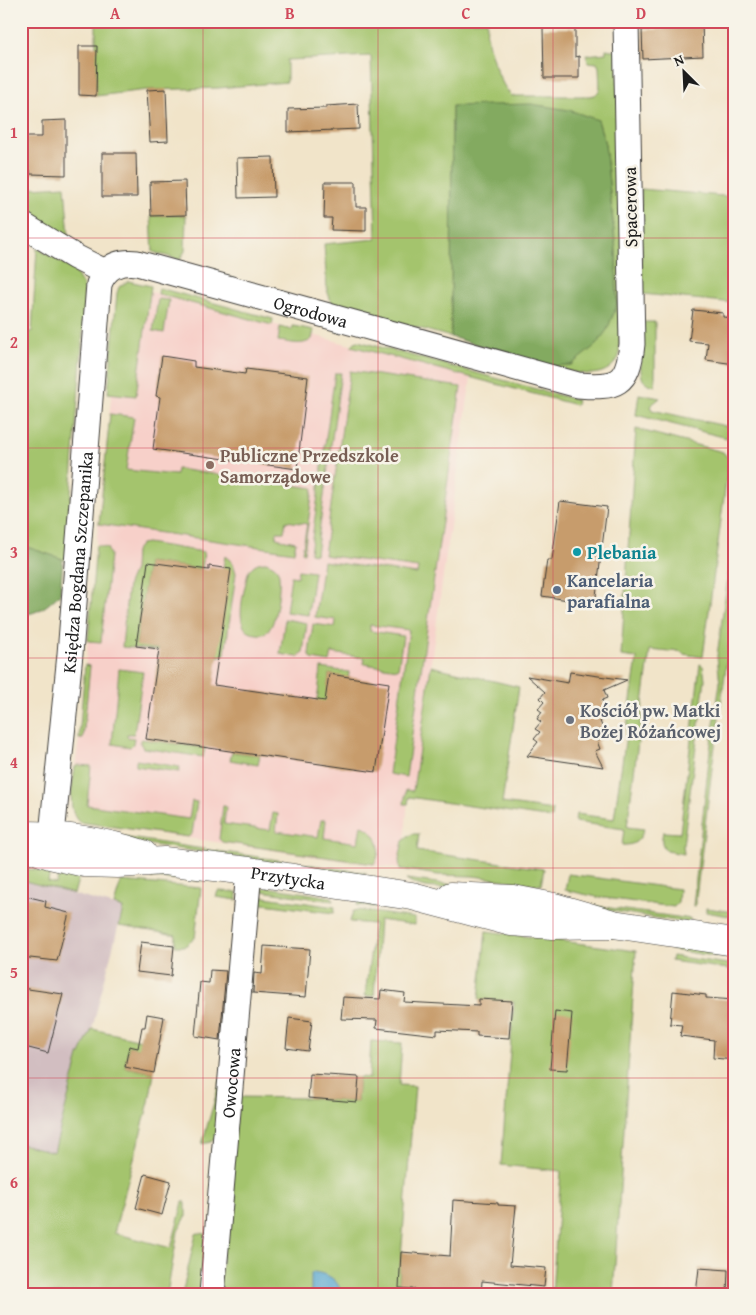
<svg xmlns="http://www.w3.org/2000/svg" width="756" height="1315" viewBox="0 0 756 1315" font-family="'Gentium Book Plus',serif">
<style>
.built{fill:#f7d0c9}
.industrial{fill:#d2bec1}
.green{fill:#a4c46d;stroke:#607044}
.forest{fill:#83aa60;stroke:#50633e}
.water{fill:#53a4ce;stroke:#386075}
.building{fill:#c79c6c}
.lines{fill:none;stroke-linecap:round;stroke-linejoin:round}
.minor-casing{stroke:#3c3a36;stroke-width:27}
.secondary-casing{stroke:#3c3a36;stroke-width:29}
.minor{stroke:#fff;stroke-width:25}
.secondary{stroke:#fff;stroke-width:28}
.grid{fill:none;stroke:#d1495b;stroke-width:1;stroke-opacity:0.55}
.education-dot{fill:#8d6e63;stroke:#f7f3e8;stroke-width:2}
.culture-dot{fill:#0f9aa8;stroke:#f7f3e8;stroke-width:2}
.service-dot{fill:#5c6f8a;stroke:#f7f3e8;stroke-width:2}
.worship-dot{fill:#6b7280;stroke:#f7f3e8;stroke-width:2}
.labels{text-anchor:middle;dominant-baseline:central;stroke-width:5;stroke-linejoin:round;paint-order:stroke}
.street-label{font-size:18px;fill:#1c1c1c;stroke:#f7f3e8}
.education-label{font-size:18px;font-weight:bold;fill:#785e54;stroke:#f7f3e8;text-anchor:start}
.culture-label{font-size:18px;font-weight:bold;fill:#0d838f;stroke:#f7f3e8;text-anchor:start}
.service-label{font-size:18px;font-weight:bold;fill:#4e5e75;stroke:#f7f3e8;text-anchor:start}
.worship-label{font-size:18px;font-weight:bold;fill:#5b616d;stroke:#f7f3e8;text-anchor:start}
.neatline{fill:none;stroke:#d1495b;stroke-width:2}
.grid-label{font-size:16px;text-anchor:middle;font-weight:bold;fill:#d1495b}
</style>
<rect width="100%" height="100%" fill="#f7f3e8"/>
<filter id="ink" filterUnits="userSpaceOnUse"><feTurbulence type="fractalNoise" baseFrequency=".02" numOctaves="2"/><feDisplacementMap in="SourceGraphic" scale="10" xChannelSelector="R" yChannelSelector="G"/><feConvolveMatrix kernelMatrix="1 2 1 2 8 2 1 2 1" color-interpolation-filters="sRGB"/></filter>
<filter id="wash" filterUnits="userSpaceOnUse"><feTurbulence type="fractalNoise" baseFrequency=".0096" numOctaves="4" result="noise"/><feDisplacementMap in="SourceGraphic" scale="20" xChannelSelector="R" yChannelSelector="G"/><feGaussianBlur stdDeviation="1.12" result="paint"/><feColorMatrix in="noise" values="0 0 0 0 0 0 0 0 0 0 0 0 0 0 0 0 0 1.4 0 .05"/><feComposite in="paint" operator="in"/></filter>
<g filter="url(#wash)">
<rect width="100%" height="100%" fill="#f1e4c9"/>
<path class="built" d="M 129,286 L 471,377 L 413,791 L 408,797 L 405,838 L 399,863 L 400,869 L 79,822 L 74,817 L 72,799 L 75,767 L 79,739 L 96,545 L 122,293 Z"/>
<path class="industrial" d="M 21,880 L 123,908 L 92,1029 L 79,1056 L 54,1152 L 21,1144 Z"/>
<g class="green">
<path d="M 96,21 L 487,21 C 487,26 486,32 487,37 C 490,54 500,85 512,96 L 589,96 L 595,95 L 600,90 L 599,67 L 597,63 L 588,62 L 586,55 L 606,53 L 606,49 L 617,51 L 622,230 L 619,357 C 604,384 574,372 549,366 L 617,305 L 616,251 L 605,144 L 598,120 L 452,106 L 451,337 L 332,304 L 327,290 L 324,244 L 376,239 L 371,56 L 287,60 L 287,82 L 218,88 L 147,90 L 96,96 Z"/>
<path d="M 65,186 L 69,237 L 30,213 L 31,188 Z"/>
<path d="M 641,189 L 735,197 L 735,303 L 642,294 Z"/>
<path d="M 186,215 L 185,251 L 180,260 L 153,252 L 151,216 Z"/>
<path d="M 37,248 L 74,270 L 84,287 L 84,318 L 66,561 L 63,559 L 21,551 L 21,332 L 32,332 Z"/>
<path d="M 128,281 L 151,286 L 136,396 L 108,393 L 117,293 L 119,287 Z"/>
<path d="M 159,288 L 273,319 L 272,325 L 158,294 Z"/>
<path d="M 158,299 L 169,300 L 164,333 L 153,331 Z"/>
<path d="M 644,322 L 655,322 L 655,386 C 651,385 646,383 644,381 C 637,374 643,333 644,322 Z"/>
<path d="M 293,326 L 314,330 L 312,339 C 303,347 290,342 278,341 L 280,327 L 292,330 Z"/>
<path d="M 358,341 L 577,400 L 576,405 L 351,346 L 355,342 Z"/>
<path d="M 350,371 L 461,387 L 406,777 L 389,774 L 409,630 L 370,625 L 370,631 L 403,636 L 398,669 L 364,664 L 365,658 L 332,653 L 330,662 L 312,659 L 309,654 L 313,624 L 335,627 L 336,620 L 315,617 L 323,561 L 417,574 L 418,568 L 324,555 Z"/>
<path d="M 335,373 L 341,373 L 316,554 L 310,553 Z"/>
<path d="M 639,394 L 660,398 L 650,406 L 652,410 L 735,428 L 735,440 L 636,415 Z"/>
<path d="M 110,414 L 134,417 L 126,470 L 176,475 L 177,469 L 313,488 L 304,553 L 302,552 L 307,524 L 286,521 L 284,532 L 277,532 L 276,538 L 296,542 L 294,552 L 99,524 Z"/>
<path d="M 636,429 L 723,452 L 729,459 L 703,657 L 683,654 L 682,652 L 672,650 L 670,652 L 650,650 L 627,827 L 644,829 C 640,840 635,846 622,845 L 624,829 L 575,822 L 576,814 L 614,819 L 637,658 L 621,656 Z"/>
<path d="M 735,525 L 735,603 L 713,760 L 695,906 L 693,906 L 710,751 L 720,683 L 717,656 Z"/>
<path d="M 147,543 L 204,552 L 202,569 L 148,562 L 136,645 L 164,650 L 164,651 L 122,647 L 128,584 L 134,570 L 135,551 L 141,544 Z"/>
<path d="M 96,545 L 107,548 L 110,555 L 101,642 L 88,641 Z"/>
<path d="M 225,556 L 233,563 L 236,573 L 225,654 L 218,657 L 223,568 Z"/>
<path d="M 266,562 C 271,564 276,566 278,571 C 282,579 276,622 270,628 C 267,633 262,635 257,634 C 230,633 245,589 248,573 C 252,565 257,562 266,562 Z"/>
<path d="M 298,570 L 314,572 L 308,615 L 286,612 L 291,576 L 297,577 Z"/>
<path d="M 285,619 L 307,623 L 303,653 L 298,657 L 280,654 Z"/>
<path d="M 700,664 L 703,666 L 705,679 L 683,845 L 684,854 L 667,851 C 661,845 661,840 663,832 L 680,833 Z"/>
<path d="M 85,665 L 90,666 L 83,739 L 79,739 Z"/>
<path d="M 431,666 L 519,687 L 502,803 L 553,810 L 552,818 L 409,797 L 408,804 L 404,804 L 406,790 L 413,791 Z"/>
<path d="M 321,668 L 349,672 L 348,682 L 345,677 L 329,674 L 326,704 L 317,702 Z"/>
<path d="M 119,669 L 143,672 L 134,734 L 127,734 L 127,737 L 134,738 L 133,744 L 130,747 L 112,744 Z"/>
<path d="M 141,739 L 205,748 L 203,757 L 143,748 L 140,743 Z"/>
<path d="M 232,752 L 260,755 L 258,765 L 230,760 Z"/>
<path d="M 136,760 L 180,767 L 179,772 L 136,766 Z"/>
<path d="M 78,765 L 91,766 L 87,805 L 189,819 L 192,801 L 197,802 L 192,834 L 188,837 L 79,822 C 66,810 73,783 75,767 Z"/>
<path d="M 223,806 L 226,806 L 224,824 L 270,830 L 273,813 L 278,814 L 276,831 L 318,837 L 321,820 L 326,820 L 324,838 L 358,843 L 361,825 C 378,833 384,848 374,864 L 222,842 L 219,839 Z"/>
<path d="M 412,834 L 419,834 L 417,851 L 544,869 L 541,885 L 473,876 L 438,875 L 400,869 L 399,860 L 403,841 Z"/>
<path d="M 115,836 L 367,873 L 358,875 L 132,842 Z"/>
<path d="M 21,868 L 50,872 L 48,882 L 56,884 L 59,874 L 79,876 L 74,894 L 21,880 Z"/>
<path d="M 155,874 L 198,876 L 201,881 L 151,878 Z"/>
<path d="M 568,874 L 679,889 L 678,903 L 674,907 L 597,897 L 565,890 Z"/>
<path d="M 406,879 L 444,884 L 475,885 C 452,887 426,893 406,879 Z"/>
<path d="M 121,881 L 201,888 L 195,938 L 185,946 L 175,946 L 176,935 L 119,926 L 123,908 L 114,905 Z"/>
<path d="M 266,887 L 332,897 L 333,901 L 261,891 Z"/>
<path d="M 218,891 L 237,892 L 237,900 L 216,897 Z"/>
<path d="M 258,896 L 335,907 L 334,913 L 256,903 Z"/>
<path d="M 359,900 L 413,908 L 414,912 L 357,905 Z"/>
<path d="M 596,906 L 691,919 L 688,923 L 600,909 Z"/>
<path d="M 706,908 L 735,912 L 735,917 L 706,912 Z"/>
<path d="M 357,910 L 415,918 L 415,925 L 379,920 L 374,996 L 365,996 L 374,924 L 350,922 L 353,911 Z"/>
<path d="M 486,931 L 636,951 L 613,1294 L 552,1294 L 561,1171 L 501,1165 L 514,1002 L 479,999 Z"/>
<path d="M 674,945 L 735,954 L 735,959 L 672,950 Z"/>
<path d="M 672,956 L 735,965 L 735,970 L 671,961 Z"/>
<path d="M 92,1029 L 142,1040 L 141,1049 L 129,1046 L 125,1067 L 154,1073 L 149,1102 L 114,1233 L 171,1248 L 183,1202 L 186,1202 L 186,1217 L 178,1231 L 167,1294 L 21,1294 L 21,1144 L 54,1152 L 79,1056 Z"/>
<path d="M 371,1041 L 402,1043 L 399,1085 L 415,1086 L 398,1294 L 219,1294 L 237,1097 L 305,1098 L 357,1102 L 359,1077 L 369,1078 Z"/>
<path d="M 221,1078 L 217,1137 L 211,1142 L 202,1144 Z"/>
<path d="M 198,1233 L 206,1234 L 205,1294 L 182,1294 L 196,1234 Z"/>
</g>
<g class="forest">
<path d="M 531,104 L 569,110 L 598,120 L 605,144 L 616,251 L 617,305 L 607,330 L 596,345 L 571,365 L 549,366 L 451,337 L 452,106 Z"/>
<path d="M 21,545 L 63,559 L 60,594 C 48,605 38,615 21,614 Z"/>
</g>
<path class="water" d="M 314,1272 C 328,1274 339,1279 341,1294 L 311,1294 L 311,1274 Z"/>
<g id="blocks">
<g class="building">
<path d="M 680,21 L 702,21 L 703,56 L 643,59 L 642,30 L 665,29 L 665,24 L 680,23 Z"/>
<path d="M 543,28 L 575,28 L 575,57 L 579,56 L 579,78 L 544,78 Z"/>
<path d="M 79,46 L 97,46 L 96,96 L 79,95 Z"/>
<path d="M 166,89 L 168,141 L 150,142 L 147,90 Z"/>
<path d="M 358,104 L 359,129 L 288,132 L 288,109 L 326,108 L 326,106 Z"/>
<path d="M 66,120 L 66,175 L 30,174 L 30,170 L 24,170 L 24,137 L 42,137 L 42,121 Z"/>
<path d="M 102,153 L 136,153 L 137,197 L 102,197 Z"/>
<path d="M 273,157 L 274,197 L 238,198 L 237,158 Z"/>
<path d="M 185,181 L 186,215 L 151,216 L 150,182 Z"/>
<path d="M 325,182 L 356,182 L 356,207 L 366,207 L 366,231 L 331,230 L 332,218 L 324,218 Z"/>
<path d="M 693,310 L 723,313 L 723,317 L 735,318 L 735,364 L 706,360 L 708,343 L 689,341 Z"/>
<path d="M 162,356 L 194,361 L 194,367 L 245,374 L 246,369 L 308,377 L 297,469 L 153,449 L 160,397 L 156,396 Z"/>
<path d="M 560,501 L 607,507 L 595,604 L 542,596 L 547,560 L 552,560 Z"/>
<path d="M 148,562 L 209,570 L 209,566 L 231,569 L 214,685 L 325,701 L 329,674 L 389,683 L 376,772 L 146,739 L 159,649 L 136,646 Z"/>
<path d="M 570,672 L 627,680 L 604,690 L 607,698 L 602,700 L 606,708 L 601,711 L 605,719 L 600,721 L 603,729 L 598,731 L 602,739 L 597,741 L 600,749 L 595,751 L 603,767 L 527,756 L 538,742 L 534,739 L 540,732 L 535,729 L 541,722 L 537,719 L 542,712 L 538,709 L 544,702 L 540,698 L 545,692 L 527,676 L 568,683 Z"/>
<path d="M 21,895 L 46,901 L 45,907 L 69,913 L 57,961 L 21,957 Z"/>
<path d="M 141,942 L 174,946 L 171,976 L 137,972 Z"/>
<path d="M 264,946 L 310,949 L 306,997 L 253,993 L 254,973 L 262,974 Z"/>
<path d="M 210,970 L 226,971 L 220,1040 L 195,1036 L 200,982 L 209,983 Z"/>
<path d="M 21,988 L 63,994 L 48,1053 L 21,1046 Z"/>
<path d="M 381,990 L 405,993 L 404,1002 L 479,1006 L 479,999 L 512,1001 L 509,1038 L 477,1036 L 477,1032 L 437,1030 L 437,1035 L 376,1028 L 377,1020 L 341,1019 L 343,997 L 380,999 Z"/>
<path d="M 673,991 L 706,995 L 706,998 L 735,1000 L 735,1060 L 713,1058 L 714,1040 L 680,1036 L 682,1025 L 670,1024 Z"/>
<path d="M 555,1011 L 572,1013 L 567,1070 L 550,1069 Z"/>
<path d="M 147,1014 L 164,1017 L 154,1073 L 125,1067 L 129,1046 L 138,1048 L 142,1027 L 145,1027 Z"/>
<path d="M 289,1018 L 312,1021 L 308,1051 L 286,1048 Z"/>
<path d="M 310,1074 L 359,1077 L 357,1102 L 308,1098 Z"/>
<path d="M 145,1174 L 171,1181 L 162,1215 L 136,1208 Z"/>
<path d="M 453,1200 L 498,1203 L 498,1205 L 516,1206 L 510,1265 L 546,1268 L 544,1287 L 482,1281 L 481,1294 L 448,1294 L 448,1292 L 399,1288 L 401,1252 L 450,1256 Z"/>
<path d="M 699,1268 L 728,1270 L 727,1294 L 696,1294 Z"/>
</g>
</g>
</g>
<g filter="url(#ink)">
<use href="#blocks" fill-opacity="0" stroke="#3c3a36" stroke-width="1"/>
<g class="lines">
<g class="minor-casing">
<g id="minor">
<path d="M 21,224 L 75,257 L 105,272"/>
<path id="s1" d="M 50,855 L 70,654 L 99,284 C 106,266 119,261 137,263 L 578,385 C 616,388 628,385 632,344 L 626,21"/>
<path id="s2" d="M 212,1294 L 249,871"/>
</g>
</g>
<g class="secondary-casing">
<g id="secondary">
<path d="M 21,835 C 63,835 103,841 143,854"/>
<path id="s3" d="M 21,845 L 50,855 L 85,863 L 117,864 L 164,861 L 249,871 L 384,892 L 412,896 L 511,922 L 553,925 L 613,924"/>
<path d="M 451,896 L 513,899 L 554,907 L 613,924 L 735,942"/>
</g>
</g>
<use href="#minor" class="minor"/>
<use href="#secondary" class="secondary"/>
</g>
</g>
<path class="grid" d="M 203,21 L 203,1294M 378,21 L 378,1294M 553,21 L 553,1294M 21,238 L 735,238M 21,448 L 735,448M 21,658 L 735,658M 21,868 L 735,868M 21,1078 L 735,1078"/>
<circle class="education-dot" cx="210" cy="465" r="5"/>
<circle class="culture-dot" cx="577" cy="552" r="5"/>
<circle class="service-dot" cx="557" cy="590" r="5"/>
<circle class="worship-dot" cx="570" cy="720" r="5"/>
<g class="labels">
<g class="street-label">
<text transform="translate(630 207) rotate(-91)">Spacerowa</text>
<text stroke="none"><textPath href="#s1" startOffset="801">Ogrodowa</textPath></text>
<text stroke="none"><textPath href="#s1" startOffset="294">Księdza Bogdana Szczepanika</textPath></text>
<text stroke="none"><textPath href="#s3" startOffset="271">Przytycka</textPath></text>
<text stroke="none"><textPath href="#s2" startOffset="212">Owocowa</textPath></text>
</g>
<g class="education-label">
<text x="220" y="455">Publiczne Przedszkole<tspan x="220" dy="21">Samorządowe</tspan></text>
</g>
<g class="culture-label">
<text x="587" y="552">Plebania</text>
</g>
<g class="service-label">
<text x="567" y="580">Kancelaria<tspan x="567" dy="21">parafialna</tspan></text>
</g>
<g class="worship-label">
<text x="580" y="710">Kościół pw. Matki<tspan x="580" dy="21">Bożej Różańcowej</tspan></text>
</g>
</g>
<rect width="756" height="1315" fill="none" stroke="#f7f3e8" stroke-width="55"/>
<g transform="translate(684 72) rotate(336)" stroke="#f7f3e8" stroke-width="4" paint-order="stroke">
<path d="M0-4L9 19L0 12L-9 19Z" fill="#1c1c1c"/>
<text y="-8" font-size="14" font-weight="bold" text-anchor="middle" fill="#1c1c1c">N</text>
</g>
<rect x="28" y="28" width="700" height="1260" class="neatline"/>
<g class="grid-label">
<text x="115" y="19">A</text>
<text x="290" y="19">B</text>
<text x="466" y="19">C</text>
<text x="641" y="19">D</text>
<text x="14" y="138">1</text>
<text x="14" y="348">2</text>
<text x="14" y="558">3</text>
<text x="14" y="768">4</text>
<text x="14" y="978">5</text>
<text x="14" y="1188">6</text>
</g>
</svg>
